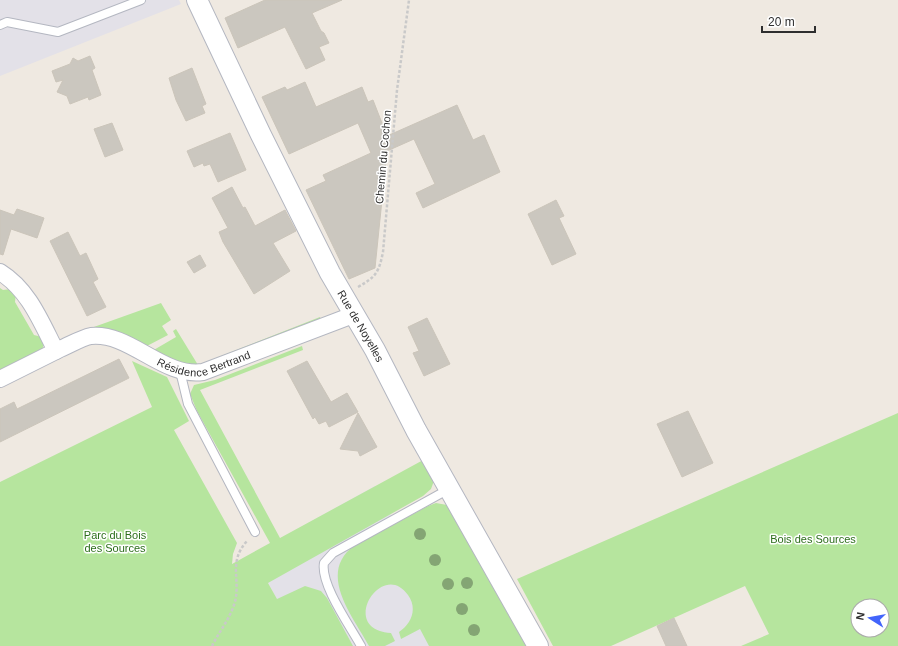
<svg xmlns="http://www.w3.org/2000/svg" width="898" height="646" viewBox="0 0 898 646" font-family="Helvetica,sans-serif">
<style>
.industrial{fill:#e3e1e8}
.green{fill:#b6e59e;fill-rule:evenodd}
.building{fill:#cbc7bf;stroke:#cbc5ba}
.lines{fill:none;stroke-linecap:round;stroke-linejoin:round}
.service-casing{stroke:#b4b7c1;stroke-width:10}
.minor-casing{stroke:#b4b7c1;stroke-width:18}
.tertiary-casing{stroke:#b4b7c1;stroke-width:22}
.path{stroke:#c9c9c9;stroke-width:2.5;stroke-dasharray:3 2;stroke-linecap:butt}
.service{stroke:#fff;stroke-width:8}
.minor{stroke:#fff;stroke-width:16}
.tertiary{stroke:#fff;stroke-width:20}
.tree{fill:#84a574}
.labels{text-anchor:middle;dominant-baseline:central;stroke-width:3;stroke-linejoin:round;paint-order:stroke}
.street-label{font-size:11px;fill:#2e2e2e;stroke:#fff}
.park-label{font-size:11px;fill:#2c6e1b;stroke:#fff}
</style>
<rect width="100%" height="100%" fill="#efe9e1"/>
<g class="industrial">
<path d="M 0,0 L 179,0 L 181,4 L 0,76 Z"/>
<path d="M 375,486 L 463,646 L 303,646 L 252,554 Z"/>
</g>
<g class="green">
<path d="M 0,288 L 3,290 L 11,289 L 16,293 L 15,302 L 34,335 L 42,337 L 44,344 L 42,350 L 0,372 Z"/>
<path d="M 161,303 L 171,320 L 162,326 L 168,335 L 145,347 L 92,330 L 91,328 Z"/>
<path d="M 320,317 L 321,320 L 206,364 L 187,366 L 152,351 L 176,337 L 173,331 L 176,329 L 198,365 Z"/>
<path d="M 302,346 L 303,350 L 200,390 L 280,538 L 425,459 L 435,478 L 431,489 L 423,496 L 268,583 L 277,599 L 305,586 L 321,591 L 327,598 L 353,646 L 0,646 L 0,482 L 152,407 L 132,361 L 167,377 L 189,421 L 174,430 L 237,543 L 233,554 L 232,564 L 270,543 L 197,411 L 190,394 L 194,385 L 215,380 Z"/>
<path d="M 898,413 L 898,646 L 741,646 L 769,634 L 745,586 L 611,646 L 553,646 L 517,579 ZM 858,606 L 882,606 L 882,630 L 858,630 Z"/>
<path d="M 436,503 L 447,505 L 529,646 L 429,646 L 420,629 L 401,639 L 399,632 C 411,624 418,609 408,595 C 382,558 337,630 391,633 L 395,641 L 385,646 L 369,646 C 353,616 316,573 355,545 L 428,506 Z"/>
</g>
<g class="building">
<path d="M 265,0 L 342,0 L 312,13 L 321,31 L 324,33 L 329,43 L 319,47 L 325,60 L 306,69 L 285,27 L 238,48 L 225,18 Z"/>
<path d="M 90,56 L 95,68 L 92,70 L 101,95 L 89,100 L 88,97 L 70,104 L 67,96 L 57,92 L 63,80 L 56,82 L 52,71 L 70,64 L 73,58 L 78,61 Z"/>
<path d="M 192,68 L 206,104 L 202,106 L 205,113 L 186,121 L 176,100 L 169,78 Z"/>
<path d="M 305,82 L 316,107 L 362,87 L 368,102 L 373,100 L 387,136 L 457,105 L 473,140 L 484,135 L 500,172 L 423,208 L 416,193 L 435,184 L 414,139 L 387,151 L 375,268 L 349,279 L 306,190 L 326,181 L 323,175 L 371,153 L 358,123 L 289,154 L 262,97 L 285,87 L 287,90 Z"/>
<path d="M 112,123 L 123,150 L 105,157 L 94,129 Z"/>
<path d="M 230,133 L 246,170 L 218,182 L 210,164 L 204,166 L 203,163 L 194,167 L 187,151 Z"/>
<path d="M 232,187 L 243,208 L 245,207 L 255,226 L 285,210 L 296,231 L 273,243 L 290,271 L 254,294 L 223,242 L 219,232 L 228,228 L 212,198 Z"/>
<path d="M 556,200 L 564,216 L 559,218 L 576,254 L 552,265 L 528,214 Z"/>
<path d="M 17,209 L 44,218 L 37,238 L 11,229 L 3,255 L 0,254 L 0,210 L 14,215 Z"/>
<path d="M 68,232 L 80,256 L 86,253 L 98,279 L 93,282 L 106,307 L 87,316 L 50,241 Z"/>
<path d="M 200,255 L 206,266 L 194,273 L 187,262 Z"/>
<path d="M 427,318 L 450,364 L 424,376 L 413,353 L 419,351 L 408,327 Z"/>
<path d="M 119,359 L 129,378 L 0,442 L 0,409 L 14,402 L 17,409 Z"/>
<path d="M 307,361 L 331,402 L 347,393 L 358,412 L 329,427 L 326,421 L 319,424 L 315,417 L 313,419 L 287,371 Z"/>
<path d="M 688,411 L 713,463 L 682,477 L 657,424 Z"/>
<path d="M 358,413 L 377,447 L 360,456 L 358,451 L 340,449 Z"/>
<path d="M 674,618 L 687,646 L 666,646 L 657,626 Z"/>
</g>
<g class="lines">
<g class="service-casing">
<g id="service">
<path d="M 0,25 L 7,22 L 58,32 L 141,0"/>
<path d="M 180,371 L 188,404 L 255,532"/>
<path d="M 361,646 C 350,626 320,584 324,563 L 333,553 L 449,489"/>
</g>
</g>
<g class="minor-casing">
<g id="minor">
<path d="M 0,272 C 29,290 41,322 56,351"/>
<path id="s1" d="M 0,379 C 20,369 40,359 60,349 C 70,345 81,338 91,336 C 130,332 163,378 203,372 L 353,315"/>
</g>
</g>
<g class="tertiary-casing">
<g id="tertiary">
<path id="s2" d="M 197,0 L 261,135 L 330,273 L 375,350 L 416,430 L 538,646"/>
</g>
</g>
<g class="path">
<path d="M 358,287 C 376,277 379,272 383,252 L 397,90 L 409,0"/>
<path d="M 212,646 C 219,632 229,620 234,605 C 242,581 227,563 247,541"/>
</g>
<use href="#service" class="service"/>
<use href="#minor" class="minor"/>
<use href="#tertiary" class="tertiary"/>
</g>
<g class="tree">
<circle cx="420" cy="534" r="6"/>
<circle cx="435" cy="560" r="6"/>
<circle cx="467" cy="583" r="6"/>
<circle cx="448" cy="584" r="6"/>
<circle cx="462" cy="609" r="6"/>
<circle cx="474" cy="630" r="6"/>
</g>
<g class="labels">
<g class="street-label">
<text transform="translate(383 157) rotate(-85)">Chemin du Cochon</text>
<text stroke="none"><textPath href="#s2" startOffset="365">Rue de Noyelles</textPath></text>
<text stroke="none"><textPath href="#s1" startOffset="222">Résidence Bertrand</textPath></text>
</g>
<g class="park-label">
<text x="115" y="535">Parc du Bois<tspan x="115" dy="13">des Sources</tspan></text>
<text x="813" y="539">Bois des Sources</text>
</g>
</g>
<g transform="translate(870 618) rotate(281)"><circle r="19" fill="#ffffff" stroke="#ababab"/>
<path d="M0-3L7 15L0 10L-7 15Z" fill="#4264fb"/>
<text y="-6" font-size="11" font-weight="bold" text-anchor="middle" fill="#2e2e2e">N</text>
</g>
<path d="M762 26v6h53v-6" fill="none" stroke="#2e2e2e" stroke-width="2"/>
<text x="768" y="26" font-size="12" fill="#2e2e2e" stroke="#ffffff" stroke-width="3" paint-order="stroke">20 m</text>
</svg>
